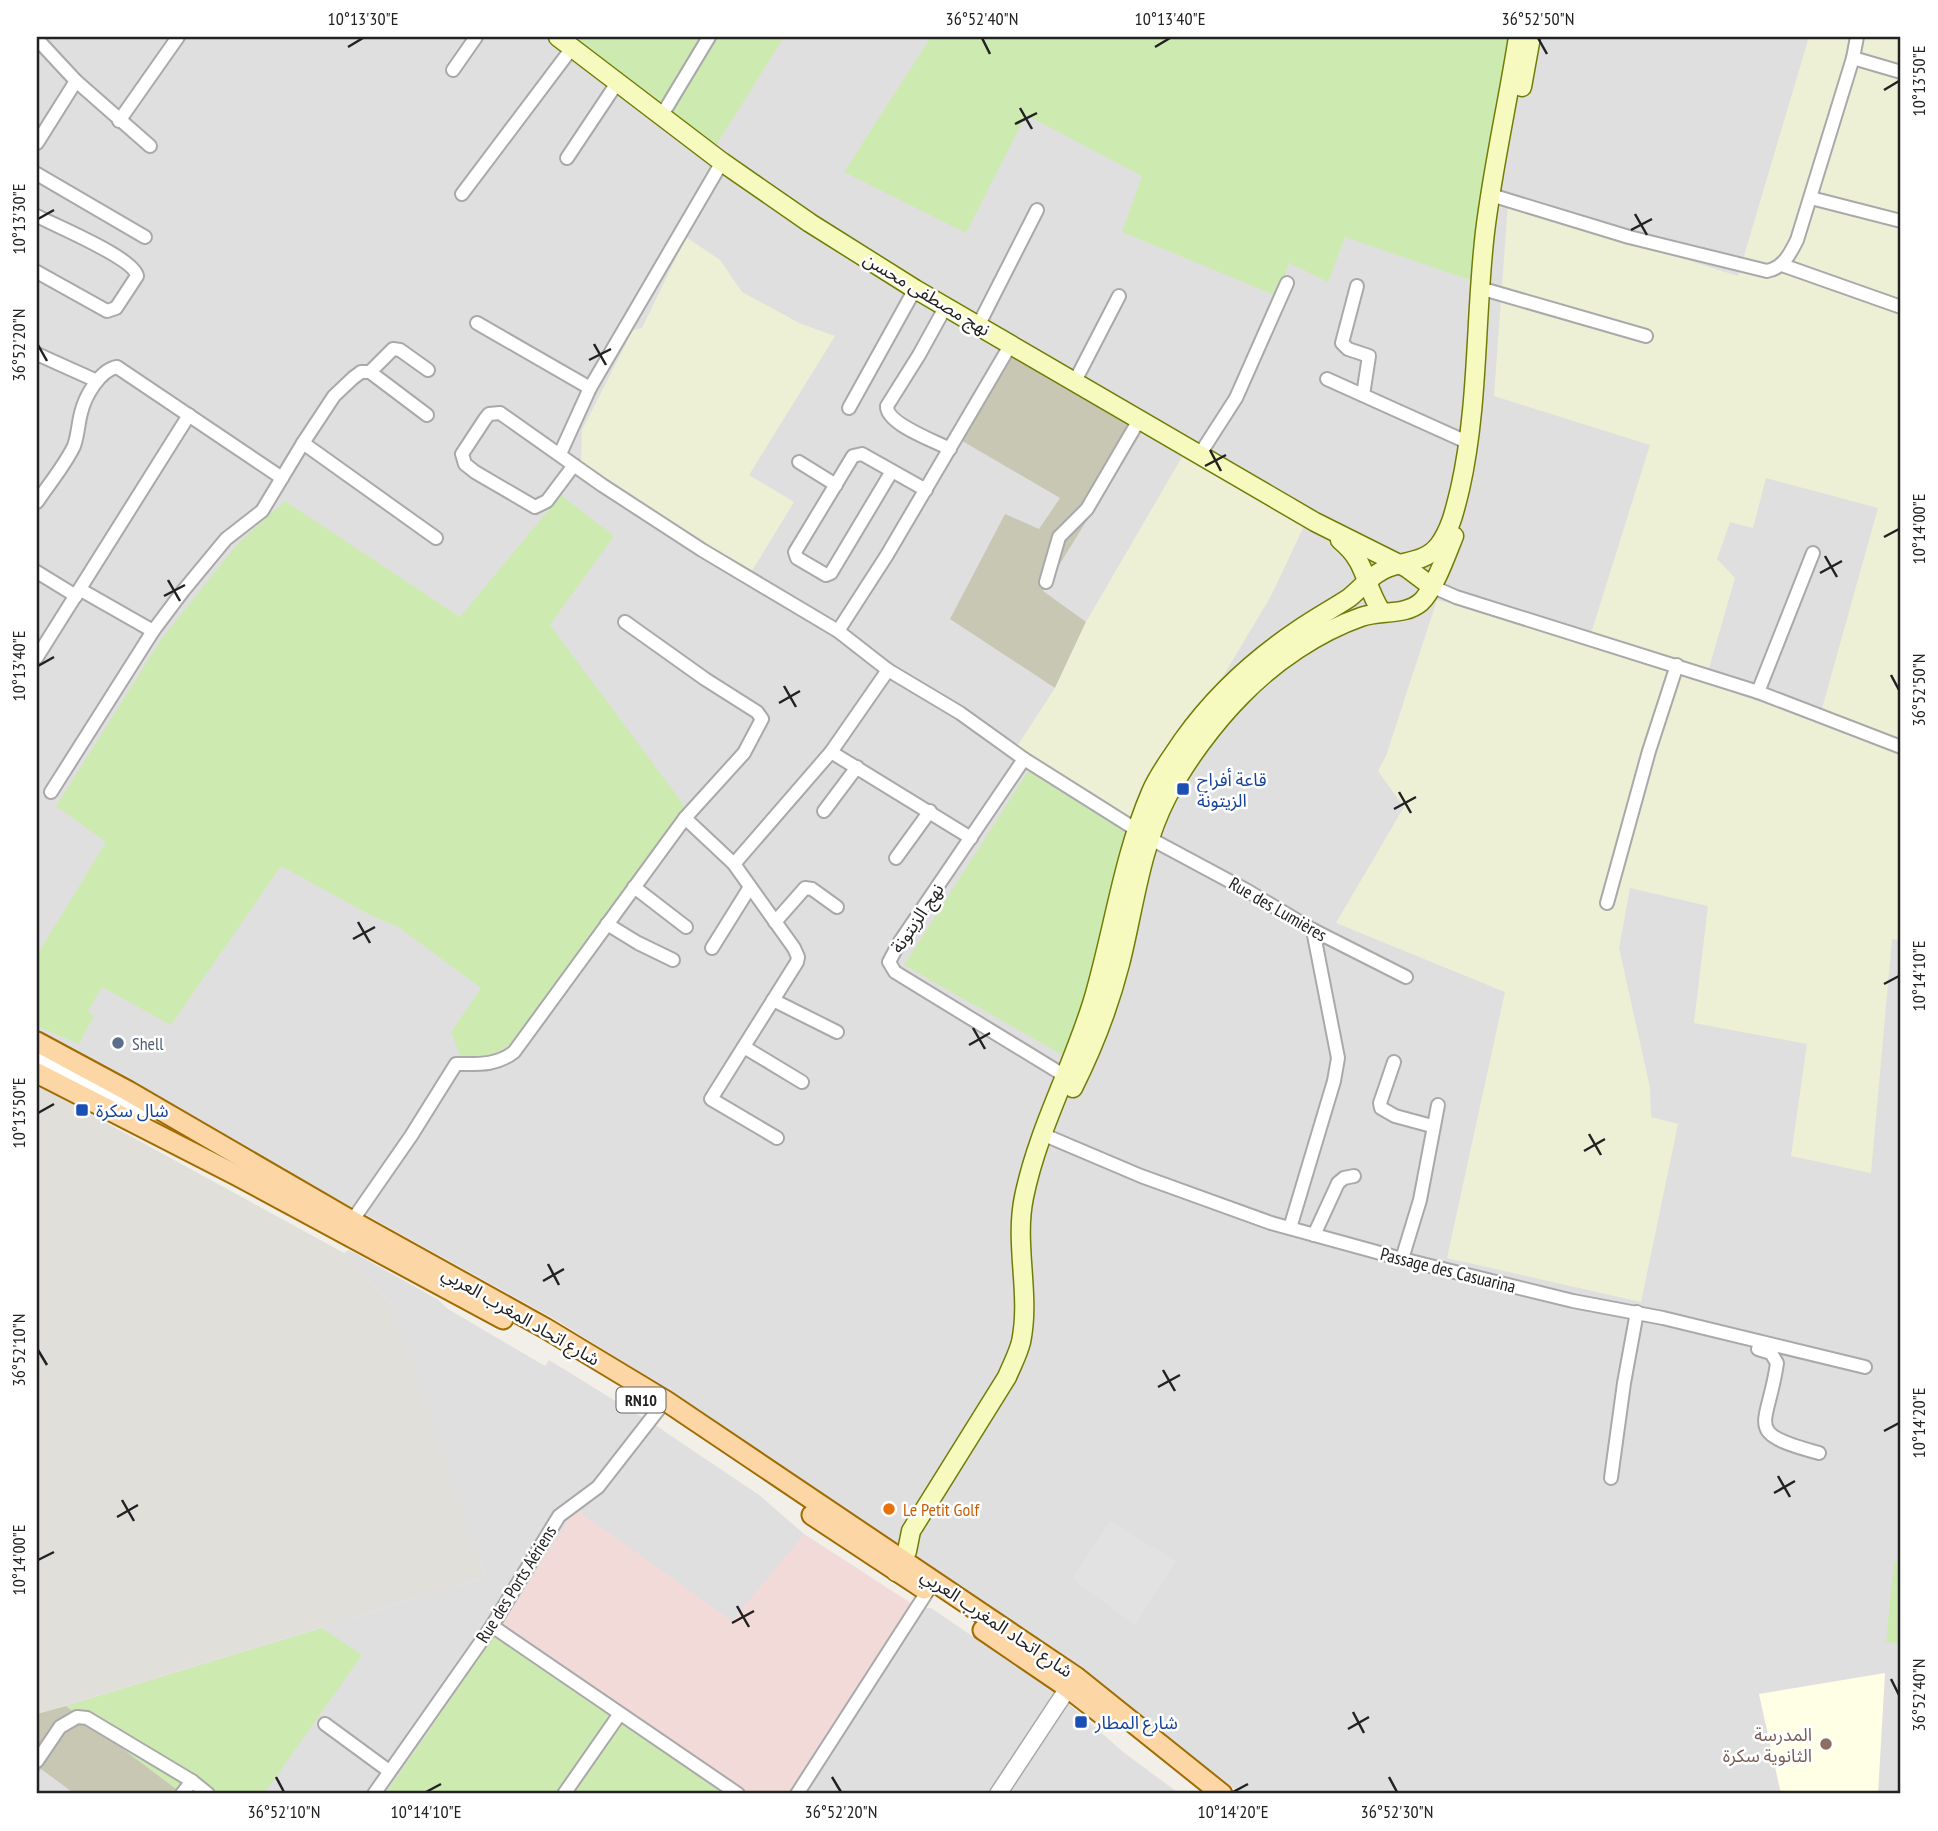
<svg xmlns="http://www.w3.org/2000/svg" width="1938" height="1831" viewBox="0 0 1938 1831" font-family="'PT Sans Narrow','Noto Sans Arabic',sans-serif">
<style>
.residential{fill:#e0dfdf}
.commercial{fill:#f2dad9}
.education{fill:#ffffe5}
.airport{fill:#e1dfda}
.construction{fill:#c7c7b4}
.farmland{fill:#eef0d5;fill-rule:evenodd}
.grass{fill:#cdebb0}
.parking{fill:#e2e2e2}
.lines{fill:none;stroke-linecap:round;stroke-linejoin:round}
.minor-casing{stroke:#a9a9a9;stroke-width:16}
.tertiary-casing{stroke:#a9a9a9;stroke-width:19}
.secondary-casing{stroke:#707d05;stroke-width:21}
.primary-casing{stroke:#a06b00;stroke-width:23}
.minor{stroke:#fff;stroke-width:12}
.tertiary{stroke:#fff;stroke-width:16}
.secondary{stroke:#f7fabf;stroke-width:18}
.primary{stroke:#fcd6a4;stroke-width:19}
.ticks{fill:none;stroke:#222;stroke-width:2.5}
.transit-dot{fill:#1a4fb4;stroke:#fff;stroke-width:2.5}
.service-dot{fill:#5c6f8a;stroke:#fff;stroke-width:2.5}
.food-dot{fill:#e8710a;stroke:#fff;stroke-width:2.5}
.education-dot{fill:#8d6e63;stroke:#fff;stroke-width:2.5}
.labels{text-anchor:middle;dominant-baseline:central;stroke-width:5;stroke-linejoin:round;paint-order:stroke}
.shield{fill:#fff;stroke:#646464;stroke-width:2}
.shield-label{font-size:16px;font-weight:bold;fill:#222}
.street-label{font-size:18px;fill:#222;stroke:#fff}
.transit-label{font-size:18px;fill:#164399;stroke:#fff;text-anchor:start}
.service-label{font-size:18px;fill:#4e5e75;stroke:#fff;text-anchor:start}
.food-label{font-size:18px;fill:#c56008;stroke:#fff;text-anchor:start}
.education-label{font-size:18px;fill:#785e54;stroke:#fff;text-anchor:end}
.neatline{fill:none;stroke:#222;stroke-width:2.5}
.ticks-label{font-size:18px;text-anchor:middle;fill:#222}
</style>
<rect width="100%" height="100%" fill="#f2efe9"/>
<g class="residential">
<path d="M 37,37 L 1901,37 L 1901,1794 L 1241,1794 L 1088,1677 L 988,1604 L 916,1564 L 883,1538 L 702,1411 L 558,1321 L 37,1033 Z"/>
<path d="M 349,1250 L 437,1299 L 448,1309 L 545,1366 L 549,1360 L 658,1427 L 759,1495 L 804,1534 L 918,1608 L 931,1608 L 1059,1695 L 1123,1752 L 1180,1794 L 37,1794 L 37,1714 L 485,1577 L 411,1355 L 390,1302 L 344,1253 Z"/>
</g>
<path class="commercial" d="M 577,1510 L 732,1621 L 804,1534 L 918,1608 L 800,1794 L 749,1794 L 501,1626 L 568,1520 Z"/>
<path class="education" d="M 1885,1673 L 1878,1794 L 1781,1794 L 1759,1694 Z"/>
<path class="airport" d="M 37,1085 L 344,1253 L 390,1302 L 413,1358 L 485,1577 L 37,1714 Z"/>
<g class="construction">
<path d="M 1003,349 L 1143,430 L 1043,591 L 1086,622 L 1055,688 L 950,619 L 1005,514 L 1039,529 L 1060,498 L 952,435 Z"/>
<path d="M 66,1706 L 183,1794 L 75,1794 L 41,1769 L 37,1775 L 37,1714 Z"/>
</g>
<g class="farmland">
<path d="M 1809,37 L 1901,37 L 1901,940 L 1892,939 L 1871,1173 L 1791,1156 L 1807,1044 L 1694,1023 L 1708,906 L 1630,888 L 1619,948 L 1650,1088 L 1651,1117 L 1678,1124 L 1641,1302 L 1447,1258 L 1505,992 L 1336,923 L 1404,807 L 1378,771 L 1386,756 L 1437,600 L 1589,640 L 1650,445 L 1494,396 L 1508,204 L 1738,276 ZM 1766,478 L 1878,508 L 1818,723 L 1705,682 L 1735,578 L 1717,559 L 1730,522 L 1753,528 Z"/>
<path d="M 686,237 L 720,260 L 742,292 L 801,324 L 835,336 L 749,475 L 794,502 L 750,574 L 581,461 L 582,430 L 633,330 L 642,328 Z"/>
<path d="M 1182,457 L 1304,526 L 1271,596 L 1135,823 L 1016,748 L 1055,688 L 1086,622 Z"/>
</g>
<g class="grass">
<path d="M 570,37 L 784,37 L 715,147 Z"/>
<path d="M 931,37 L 1516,37 L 1503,110 L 1476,224 L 1470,280 L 1345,237 L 1328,282 L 1289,263 L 1277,296 L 1122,232 L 1142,176 L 1026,115 L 966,233 L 844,172 Z"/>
<path d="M 561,495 L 614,536 L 550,625 L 686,808 L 513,1042 L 493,1055 L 461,1058 L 451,1032 L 481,988 L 397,926 L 374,917 L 281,866 L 171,1025 L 102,987 L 88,1011 L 94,1016 L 79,1044 L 37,1026 L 37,955 L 106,842 L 56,806 L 162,638 L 238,543 L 285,501 L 460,617 Z"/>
<path d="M 1028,771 L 1127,833 L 1096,976 L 1066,1057 L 904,965 Z"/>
<path d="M 1894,1561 L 1901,1561 L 1901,1644 L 1886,1642 Z"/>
<path d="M 501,1626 L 749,1794 L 385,1794 Z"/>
<path d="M 322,1628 L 362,1655 L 264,1794 L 183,1794 L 66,1706 Z"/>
</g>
<path class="parking" d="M 1110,1521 L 1176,1561 L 1135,1625 L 1072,1579 Z"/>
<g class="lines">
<g class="minor-casing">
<g id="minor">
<path d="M 37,39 L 76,81 L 150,146"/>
<path d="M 1853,58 L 1901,72"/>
<path d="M 453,70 L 476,37"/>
<path d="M 662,115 L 709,37"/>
<path d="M 119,121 L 178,37"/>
<path d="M 37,143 L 76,81"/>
<path d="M 567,158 L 617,83"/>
<path d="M 37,174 L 145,237"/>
<path d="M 462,194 L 572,48"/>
<path d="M 1491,195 L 1629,237 L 1767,271 C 1783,268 1790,254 1797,240 L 1853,58 L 1857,37"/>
<path d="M 1811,198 L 1901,221"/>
<path d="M 37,216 C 56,226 134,258 137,276 L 116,308 L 107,311 L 37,272"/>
<path d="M 1782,265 L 1901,307"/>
<path d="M 1357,286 L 1342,343 L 1348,349 L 1369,356 L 1363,395"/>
<path d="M 1490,291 L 1646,336"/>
<path d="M 946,306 L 919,355 L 887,406 C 886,424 935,441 950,449"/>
<path d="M 477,323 L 590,388"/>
<path d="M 978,326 L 1037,210"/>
<path d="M 37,354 L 97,381"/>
<path d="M 370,372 L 427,415"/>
<path d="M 1327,379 L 1469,443"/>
<path d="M 1074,383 L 1119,296"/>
<path d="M 849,408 L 915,289"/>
<path d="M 303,443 L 436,538"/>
<path d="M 560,454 L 590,388 L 722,162"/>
<path d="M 1200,454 L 1236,398 L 1287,283"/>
<path d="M 799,462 L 836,485"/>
<path d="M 574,465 L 547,501 L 535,507 L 475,472 L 465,464 L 462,454 L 485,419 L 489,414 L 500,413 L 602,485 L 702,550 L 838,631 L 888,670 L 960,713 L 1024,759 L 1151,839 L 1246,890 L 1313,930 L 1406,977"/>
<path d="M 892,471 L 831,573 L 826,575 L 797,558 L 795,552 L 853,456 L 862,454 L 926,490"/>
<path d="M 37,502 C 49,484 65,465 74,446 C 78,435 78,424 81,413 C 85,396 100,370 117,367 L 282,478"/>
<path d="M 37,572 L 76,596"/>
<path d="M 1046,582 L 1059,537 L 1087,509 L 1139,420"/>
<path d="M 1431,586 L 1456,597 L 1758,692 L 1901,747"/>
<path d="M 81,590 L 153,631"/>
<path d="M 838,631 L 887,555 L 1011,344"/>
<path d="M 37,657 L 189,415"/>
<path d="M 1758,692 L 1813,553"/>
<path d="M 831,752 L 971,838"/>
<path d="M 1024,759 L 899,943 L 889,962 L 895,972 L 1070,1079"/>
<path d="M 51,792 L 153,631 L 183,591 L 226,539 L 262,511 L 303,443 L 334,396 L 353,378 L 361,372 L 370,372 L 393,349 L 400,350 L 428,370"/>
<path d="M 824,811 L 857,767"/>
<path d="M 685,818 L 734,864 L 794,948 L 798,957 L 797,962 L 711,1099 L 777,1138"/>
<path d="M 896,858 L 930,811"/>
<path d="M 734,864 L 831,752 L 888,670"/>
<path d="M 634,887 L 686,927"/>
<path d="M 1607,903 L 1649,751 L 1677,665"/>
<path d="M 775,922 L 805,888 L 812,889 L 837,907"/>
<path d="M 607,924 L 638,943 L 673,960"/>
<path d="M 712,948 L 750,887"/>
<path d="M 773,1000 L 837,1032"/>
<path d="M 744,1047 L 802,1082"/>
<path d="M 1394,1062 L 1380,1103 L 1381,1108 L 1395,1116 L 1432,1126"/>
<path d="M 1042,1134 L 1141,1176 L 1271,1223 L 1402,1259 L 1573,1301 L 1663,1318 L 1865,1367"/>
<path d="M 352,1221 L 411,1136 L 456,1064 C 477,1064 496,1066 514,1052 L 685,818 L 744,753 L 762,719 L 757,712 L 705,679 L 625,622"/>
<path d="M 1290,1228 L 1334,1081 L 1338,1058 L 1313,930"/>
<path d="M 1314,1235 L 1338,1183 L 1344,1178 L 1354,1176"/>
<path d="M 1402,1259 L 1420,1200 L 1438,1105"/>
<path d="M 1758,1349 L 1771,1353 L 1777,1363 C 1768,1428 1741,1432 1819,1453"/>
<path d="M 1611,1478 L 1624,1383 L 1637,1312"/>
<path d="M 492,1626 L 738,1794"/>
<path d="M 325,1724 L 389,1771"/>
<path d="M 37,1761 L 60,1727 L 77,1717 L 87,1718 L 192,1781 L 208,1794"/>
<path d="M 182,1794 L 192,1781"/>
<path d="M 374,1794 L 492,1626 L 559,1516 L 598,1487 L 658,1410"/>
<path d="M 564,1794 L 619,1715"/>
<path d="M 797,1794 L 927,1592"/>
</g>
</g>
<g class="tertiary-casing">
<g id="tertiary">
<path d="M 37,1056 L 141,1109"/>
<path d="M 998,1794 L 1068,1688"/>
</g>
</g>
<g class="secondary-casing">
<g id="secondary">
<path d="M 558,37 L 722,162 L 810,223 L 915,289 L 1315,522 L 1407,568 L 1431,586"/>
<path d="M 1522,87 L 1531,37"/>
<path d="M 1340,540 C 1368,563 1363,583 1381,611"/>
<path d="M 1073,1088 C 1093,1048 1109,1007 1120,964 C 1134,909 1140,849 1167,797 C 1185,762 1215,722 1242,695 C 1274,662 1318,632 1361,617 C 1380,610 1405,616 1421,602 C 1434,590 1447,553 1454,536"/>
<path d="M 896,1572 L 907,1551 L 911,1531 L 1007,1377 C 1012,1365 1018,1354 1021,1342 C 1031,1294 1014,1245 1024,1197 C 1038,1128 1074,1065 1094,997 C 1114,928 1123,857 1151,792 C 1159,773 1172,757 1183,740 C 1215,695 1252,661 1298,630 C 1314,619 1332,609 1349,598 C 1359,590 1367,580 1378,573 C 1397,559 1423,566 1439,545 C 1451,529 1455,509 1460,489 C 1479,405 1475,317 1485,232 C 1493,166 1508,102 1518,37"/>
</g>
</g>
<g class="primary-casing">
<g id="primary">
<path d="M 37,1042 L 128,1091 L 352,1221 L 545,1328 L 666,1401 L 1076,1677 L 1222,1794"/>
<path d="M 37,1073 L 238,1176 L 503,1319"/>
<path d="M 812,1515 L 924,1589"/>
<path d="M 983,1630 L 1068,1688 L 1104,1716"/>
</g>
</g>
<use href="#minor" class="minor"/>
<use href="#tertiary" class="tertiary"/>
<use href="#secondary" class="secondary"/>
<use href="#primary" class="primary"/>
</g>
<path class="ticks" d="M 982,38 L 990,54M 1538,38 L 1547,54M 348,47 L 363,38M 1155,47 L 1170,38M 1884,90 L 1899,81M 1020,108 L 1032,129M 1015,124 L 1037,113M 1635,214 L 1647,235M 38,219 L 54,210M 1631,230 L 1652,219M 594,344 L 606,365M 38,345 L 47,361M 589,360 L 611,349M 1210,450 L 1221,471M 1205,466 L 1226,455M 1884,537 L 1899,529M 1825,556 L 1837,577M 1820,573 L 1842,561M 168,580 L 180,601M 164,596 L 185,585M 38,666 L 54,657M 1891,675 L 1899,690M 784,686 L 796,707M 779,703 L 800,691M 1399,792 L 1411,813M 1394,809 L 1416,797M 358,922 L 370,943M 353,939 L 375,927M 1884,984 L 1899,976M 973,1028 L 985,1049M 969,1045 L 990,1033M 38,1113 L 54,1104M 1589,1134 L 1601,1155M 1584,1151 L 1605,1139M 548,1264 L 559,1285M 543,1281 L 564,1269M 38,1350 L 47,1365M 1163,1370 L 1175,1391M 1158,1387 L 1180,1375M 1884,1431 L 1899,1423M 1778,1476 L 1790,1497M 1774,1493 L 1795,1481M 122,1500 L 134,1521M 117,1517 L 138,1505M 38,1560 L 54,1552M 737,1606 L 749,1627M 732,1623 L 754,1611M 1891,1679 L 1899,1695M 1353,1712 L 1364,1733M 1348,1729 L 1369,1717M 276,1777 L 284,1792M 832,1777 L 841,1792M 1389,1777 L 1397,1792M 426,1792 L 441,1784M 1233,1792 L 1248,1784"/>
<g class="transit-dot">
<rect x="1176" y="782" width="14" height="14" rx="3.5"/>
<rect x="75" y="1103" width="14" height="14" rx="3.5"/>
<rect x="1074" y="1715" width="14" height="14" rx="3.5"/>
</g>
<circle class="service-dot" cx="118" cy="1043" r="7"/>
<circle class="food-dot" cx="889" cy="1509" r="7"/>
<circle class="education-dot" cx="1826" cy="1744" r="7"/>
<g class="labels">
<rect class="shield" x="616.5" y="1387.5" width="49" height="25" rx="5"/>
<g class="shield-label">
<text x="641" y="1400">RN10</text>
</g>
<g class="street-label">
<text transform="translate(927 294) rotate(31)">نهج مصطفى محسن</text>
<text transform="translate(1278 909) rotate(30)">Rue des Lumières</text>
<text transform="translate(917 918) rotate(-56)">نهج الزيتونة</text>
<text transform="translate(1448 1270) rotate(14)">Passage des Casuarina</text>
<text transform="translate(521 1316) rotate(30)">شارع اتحاد المغرب العربي</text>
<text transform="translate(516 1584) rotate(-58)">Rue des Ports Aériens</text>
<text transform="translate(997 1623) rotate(34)">شارع اتحاد المغرب العربي</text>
</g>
<g class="transit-label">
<text x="1197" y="779">قاعة أفراح<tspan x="1197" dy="21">الزيتونة</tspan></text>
<text x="96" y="1110">شال سكرة</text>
<text x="1095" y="1722">شارع المطار</text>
</g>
<g class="service-label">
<text x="132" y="1043">Shell</text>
</g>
<g class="food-label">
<text x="903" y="1509">Le Petit Golf</text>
</g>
<g class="education-label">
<text x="1812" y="1734">المدرسة<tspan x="1812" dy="21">الثانوية سكرة</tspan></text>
</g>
</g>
<rect width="1938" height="1831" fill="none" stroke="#ffffff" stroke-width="77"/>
<rect x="38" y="38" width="1861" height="1754" class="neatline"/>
<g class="ticks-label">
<text x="363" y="25">10°13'30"E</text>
<text x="982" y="25">36°52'40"N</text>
<text x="1170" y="25">10°13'40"E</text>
<text x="1538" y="25">36°52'50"N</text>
<text transform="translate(1919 81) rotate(-90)" y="6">10°13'50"E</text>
<text transform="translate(19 219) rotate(-90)" y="6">10°13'30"E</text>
<text transform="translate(19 345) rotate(-90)" y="6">36°52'20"N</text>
<text transform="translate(1919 529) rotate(-90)" y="6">10°14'00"E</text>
<text transform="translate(19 666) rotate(-90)" y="6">10°13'40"E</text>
<text transform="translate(1919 690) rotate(-90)" y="6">36°52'50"N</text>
<text transform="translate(1919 976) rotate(-90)" y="6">10°14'10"E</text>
<text transform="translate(19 1113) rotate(-90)" y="6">10°13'50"E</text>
<text transform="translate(19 1350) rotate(-90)" y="6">36°52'10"N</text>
<text transform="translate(1919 1423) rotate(-90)" y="6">10°14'20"E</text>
<text transform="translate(19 1560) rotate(-90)" y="6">10°14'00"E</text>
<text transform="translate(1919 1695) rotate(-90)" y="6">36°52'40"N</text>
<text x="284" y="1818">36°52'10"N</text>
<text x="426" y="1818">10°14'10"E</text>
<text x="841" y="1818">36°52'20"N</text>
<text x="1233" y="1818">10°14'20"E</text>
<text x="1397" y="1818">36°52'30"N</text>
</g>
</svg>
